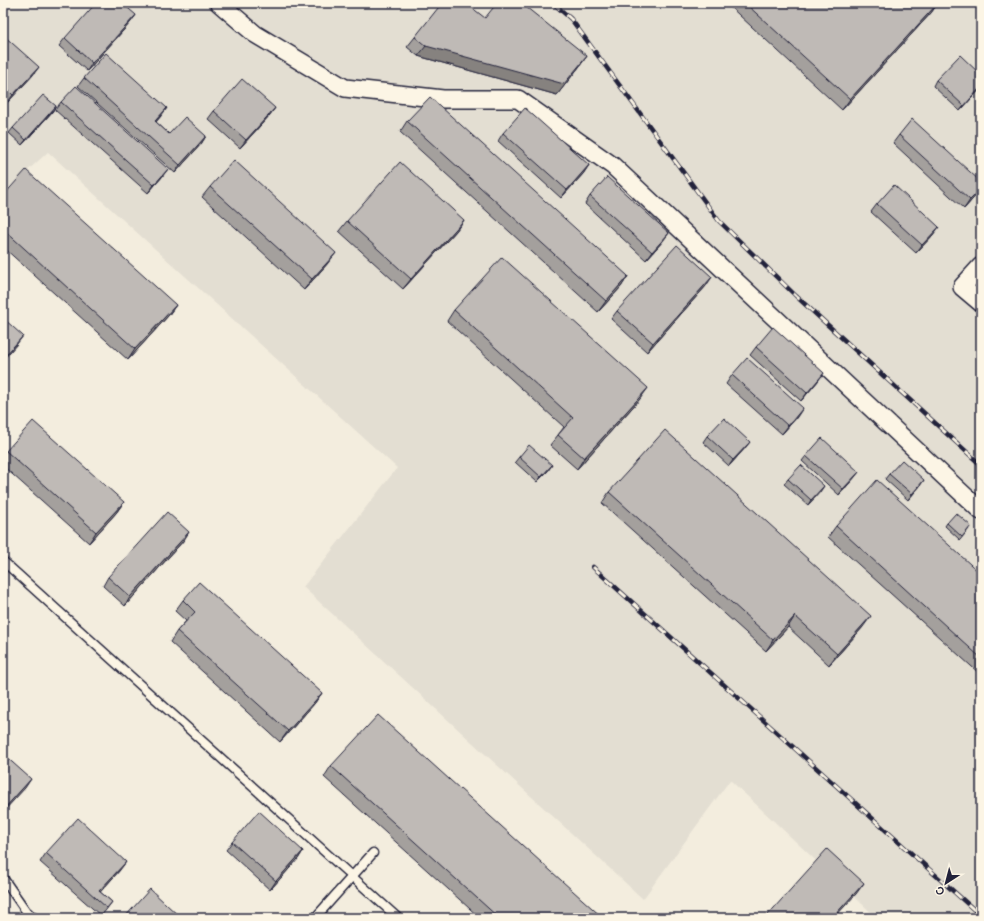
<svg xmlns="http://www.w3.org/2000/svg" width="984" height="921" viewBox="0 0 984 921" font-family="'Balsamiq Sans',sans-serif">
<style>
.built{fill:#e3ded2}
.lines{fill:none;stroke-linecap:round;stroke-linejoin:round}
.service-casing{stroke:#22223b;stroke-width:11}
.minor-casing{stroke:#22223b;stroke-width:20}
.service{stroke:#fcf5e5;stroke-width:8}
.minor{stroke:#fcf5e5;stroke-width:17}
.rail-casing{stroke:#22223b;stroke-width:4.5}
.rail{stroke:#fcf5e5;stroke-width:3;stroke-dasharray:9;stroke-linecap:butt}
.wall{fill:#a4a09d;stroke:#22223b}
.shaded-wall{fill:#86827f;stroke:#22223b}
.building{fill:#bfbab6;stroke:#22223b}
</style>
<rect width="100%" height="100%" fill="#f3edde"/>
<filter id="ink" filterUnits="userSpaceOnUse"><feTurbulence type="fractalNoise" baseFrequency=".025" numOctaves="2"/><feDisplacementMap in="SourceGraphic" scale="8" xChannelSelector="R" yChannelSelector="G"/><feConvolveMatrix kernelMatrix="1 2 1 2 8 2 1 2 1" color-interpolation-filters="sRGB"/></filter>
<g filter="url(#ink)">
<path class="built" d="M 3,3 L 981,3 L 981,918 L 877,918 L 730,780 L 643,899 L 303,587 L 397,468 L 48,152 L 3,193 Z"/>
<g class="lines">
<g class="service-casing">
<g id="service">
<path d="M 3,561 L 398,918"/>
<path d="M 3,878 L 26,911 L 34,918"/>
<path d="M 315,918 L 373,853"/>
</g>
</g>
<g class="minor-casing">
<g id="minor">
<path d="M 219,3 L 255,34 L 345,88 L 443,99 L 518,99 L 613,166 L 981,511"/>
<path d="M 981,266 L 962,287 L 981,303"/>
</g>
</g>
<use href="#service" class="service"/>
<use href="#minor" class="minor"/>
<g class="rail-casing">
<g id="rail">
<path d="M 553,3 L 571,19 L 719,221 L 796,296 L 981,465"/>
<path d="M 593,567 L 981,916"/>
</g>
</g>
<use href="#rail" class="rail"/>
</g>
<g class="wall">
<path d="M 726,3 L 938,3 L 931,13 L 842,110 Z"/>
<path d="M 136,15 L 130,23 L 87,71 L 59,46 L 65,38 Z"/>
<path d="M 485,18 L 587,56 L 579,67 L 557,95 L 418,56 L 407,47 L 415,37 Z"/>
<path d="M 3,35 L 33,75 L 7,103 L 3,99 Z"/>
<path d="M 981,75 L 981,88 L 960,111 L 933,86 L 936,80 Z"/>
<path d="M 84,78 L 161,116 L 156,122 L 169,134 L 206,136 L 201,144 L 175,173 L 78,86 Z"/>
<path d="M 61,102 L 162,177 L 148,193 L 55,110 Z"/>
<path d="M 56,106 L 52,112 L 22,145 L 9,133 L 13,128 Z"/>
<path d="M 275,108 L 269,116 L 240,148 L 208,119 L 214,111 Z"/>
<path d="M 407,121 L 628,276 L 621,287 L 598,312 L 400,132 Z"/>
<path d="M 503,133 L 589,165 L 583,174 L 561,198 L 498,141 Z"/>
<path d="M 899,135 L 981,182 L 981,190 L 978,193 L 964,209 L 893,143 Z"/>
<path d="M 210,187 L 328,263 L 304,290 L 202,197 Z"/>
<path d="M 3,196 L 176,305 L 168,316 L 128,360 L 3,247 Z"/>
<path d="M 590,196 L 663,241 L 646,260 L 585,204 Z"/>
<path d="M 877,204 L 933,235 L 916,253 L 871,212 Z"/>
<path d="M 464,220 L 456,231 L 403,289 L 339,231 L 347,221 Z"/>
<path d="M 706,286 L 647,352 L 611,319 L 617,311 Z"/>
<path d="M 454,310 L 640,399 L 577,469 L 550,445 L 558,435 L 564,427 L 447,321 Z"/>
<path d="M 756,347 L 818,381 L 801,401 L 750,355 Z"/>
<path d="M 732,375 L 797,417 L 782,434 L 726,384 Z"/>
<path d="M 707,436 L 746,447 L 729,466 L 703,442 Z"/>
<path d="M 6,451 L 124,502 L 116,513 L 89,543 L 3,466 L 3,455 Z"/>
<path d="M 806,456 L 855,477 L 839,495 L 802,461 Z"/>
<path d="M 519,457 L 548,471 L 537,482 L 515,462 Z"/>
<path d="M 889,474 L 920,486 L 908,500 L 885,479 Z"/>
<path d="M 788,479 L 820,492 L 808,505 L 784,484 Z"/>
<path d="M 609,492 L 863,627 L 829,665 L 788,627 L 766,651 L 602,503 Z"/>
<path d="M 947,523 L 969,529 L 960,540 L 945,526 Z"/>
<path d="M 836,526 L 981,574 L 981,675 L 828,537 Z"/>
<path d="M 184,540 L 125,606 L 103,586 L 108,577 Z"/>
<path d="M 183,600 L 322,693 L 314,704 L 280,742 L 170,642 L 177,631 L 186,621 L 175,611 Z"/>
<path d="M 331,766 L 603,918 L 480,918 L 324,777 Z"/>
<path d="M 232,842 L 303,851 L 298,859 L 270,890 L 226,850 Z"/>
<path d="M 46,853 L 120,870 L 100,892 L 112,902 L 106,910 L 101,916 L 40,862 Z"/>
</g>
<g class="shaded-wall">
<path d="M 938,3 L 931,13 L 842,110 L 850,99 Z"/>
<path d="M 136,15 L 130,23 L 87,71 L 92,63 Z"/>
<path d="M 426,46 L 587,56 L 579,67 L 557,95 L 418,56 Z"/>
<path d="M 39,67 L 33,75 L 7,103 L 13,95 Z"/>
<path d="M 981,87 L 981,88 L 960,111 L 964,106 Z"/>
<path d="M 56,106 L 52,112 L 22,145 L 26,140 Z"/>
<path d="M 167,108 L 161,116 L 149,129 L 155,121 Z"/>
<path d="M 275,108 L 269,116 L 240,148 L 246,140 Z"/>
<path d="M 206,136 L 201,144 L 175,173 L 180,165 Z"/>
<path d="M 589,165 L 583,174 L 561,198 L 567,190 Z"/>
<path d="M 168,169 L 162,177 L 148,193 L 154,185 Z"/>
<path d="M 981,189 L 981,190 L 978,193 L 964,209 L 970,200 Z"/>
<path d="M 464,220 L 456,231 L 403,289 L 411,279 Z"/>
<path d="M 939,227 L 933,235 L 916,253 L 922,245 Z"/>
<path d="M 669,233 L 663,241 L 646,260 L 652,252 Z"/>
<path d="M 336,253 L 328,263 L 304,290 L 312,279 Z"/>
<path d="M 628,276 L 621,287 L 598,312 L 606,301 Z"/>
<path d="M 712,277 L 706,286 L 647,352 L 653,343 Z"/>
<path d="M 176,305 L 168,316 L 128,360 L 135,349 Z"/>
<path d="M 23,336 L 17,344 L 3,360 L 3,358 Z"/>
<path d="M 824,373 L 818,381 L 801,401 L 807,393 Z"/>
<path d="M 648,388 L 640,399 L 577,469 L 584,458 Z"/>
<path d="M 803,408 L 797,417 L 782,434 L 788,426 Z"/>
<path d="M 750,442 L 746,447 L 729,466 L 733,460 Z"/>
<path d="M 552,465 L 548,471 L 537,482 L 541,477 Z"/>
<path d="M 859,472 L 855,477 L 839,495 L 843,489 Z"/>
<path d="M 924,480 L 920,486 L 908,500 L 912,494 Z"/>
<path d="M 824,486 L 820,492 L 808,505 L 811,500 Z"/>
<path d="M 124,502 L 116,513 L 89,543 L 96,532 Z"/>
<path d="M 189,532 L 184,540 L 125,606 L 130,597 Z"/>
<path d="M 795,616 L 788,627 L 766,651 L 773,640 Z"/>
<path d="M 871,616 L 863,627 L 829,665 L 837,654 Z"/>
<path d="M 322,693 L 314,704 L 280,742 L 288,731 Z"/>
<path d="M 31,779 L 25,788 L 3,812 L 3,810 Z"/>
<path d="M 303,851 L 298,859 L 270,890 L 276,881 Z"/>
<path d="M 126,862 L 120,870 L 95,898 L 99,891 Z"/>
<path d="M 864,883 L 856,894 L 834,918 L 832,918 Z"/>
</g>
<g class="building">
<path d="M 96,3 L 122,3 L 136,15 L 92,63 L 65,38 Z"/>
<path d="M 442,3 L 466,3 L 485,18 L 497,3 L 521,3 L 587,56 L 564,84 L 426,46 L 415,37 Z"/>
<path d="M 745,3 L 938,3 L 850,99 Z"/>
<path d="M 3,35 L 39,67 L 13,95 L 3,85 Z"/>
<path d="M 106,53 L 167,108 L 155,121 L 169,134 L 185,117 L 206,136 L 180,165 L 84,78 Z"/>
<path d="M 960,55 L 981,75 L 981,87 L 964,106 L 936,80 Z"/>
<path d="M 242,79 L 275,108 L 246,140 L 214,111 Z"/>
<path d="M 76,86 L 168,169 L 154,185 L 61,102 Z"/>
<path d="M 43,95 L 56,106 L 26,140 L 13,128 Z"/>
<path d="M 430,97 L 628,276 L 606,301 L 407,121 Z"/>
<path d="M 525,108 L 589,165 L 567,190 L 503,133 Z"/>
<path d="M 912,119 L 981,182 L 981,189 L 970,200 L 899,135 Z"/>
<path d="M 234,160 L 336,253 L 312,279 L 210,187 Z"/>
<path d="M 400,162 L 464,220 L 411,279 L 347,221 Z"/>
<path d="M 26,170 L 176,305 L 135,349 L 3,229 L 3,196 Z"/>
<path d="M 607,177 L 669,233 L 652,252 L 590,196 Z"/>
<path d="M 894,185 L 939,227 L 922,245 L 877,204 Z"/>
<path d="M 677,245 L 712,277 L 653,343 L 617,311 Z"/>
<path d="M 502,257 L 648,388 L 584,458 L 558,435 L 573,418 L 454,310 Z"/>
<path d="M 3,318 L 23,336 L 3,358 Z"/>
<path d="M 773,327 L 824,373 L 807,393 L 756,347 Z"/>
<path d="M 747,358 L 803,408 L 788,426 L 732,375 Z"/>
<path d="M 724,418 L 750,442 L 733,460 L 707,436 Z"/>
<path d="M 33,421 L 124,502 L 96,532 L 6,451 Z"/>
<path d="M 665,430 L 871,616 L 837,654 L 795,616 L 773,640 L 609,492 Z"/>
<path d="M 822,438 L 859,472 L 843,489 L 806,456 Z"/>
<path d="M 529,445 L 552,465 L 541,477 L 519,457 Z"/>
<path d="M 902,460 L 924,480 L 912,494 L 889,474 Z"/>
<path d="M 801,465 L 824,486 L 811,500 L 788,479 Z"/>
<path d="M 877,480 L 981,574 L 981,658 L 836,526 Z"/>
<path d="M 167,512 L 189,532 L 130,597 L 108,577 Z"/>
<path d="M 956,513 L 971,526 L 962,537 L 947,523 Z"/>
<path d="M 199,582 L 322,693 L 288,731 L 177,631 L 195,612 L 183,600 Z"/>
<path d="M 378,715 L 603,918 L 499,918 L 331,766 Z"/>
<path d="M 3,754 L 31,779 L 3,810 Z"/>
<path d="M 259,811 L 303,851 L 276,881 L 232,842 Z"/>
<path d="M 78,818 L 126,862 L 99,891 L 112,902 L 107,908 L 46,853 Z"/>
<path d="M 827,849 L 864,883 L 832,918 L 765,918 Z"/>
<path d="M 150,889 L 181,918 L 124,918 Z"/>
<path d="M 876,914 L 881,918 L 872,918 Z"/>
</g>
</g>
<rect width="984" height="921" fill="none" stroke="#fcf5e5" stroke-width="16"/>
<rect x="8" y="8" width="968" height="905" fill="none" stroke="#22223b" stroke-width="1.5" filter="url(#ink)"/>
<g transform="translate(946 883) rotate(216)" stroke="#fcf5e5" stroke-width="3" paint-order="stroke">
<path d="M0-3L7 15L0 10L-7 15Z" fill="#22223b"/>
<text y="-6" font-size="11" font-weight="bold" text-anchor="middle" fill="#22223b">С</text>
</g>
</svg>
